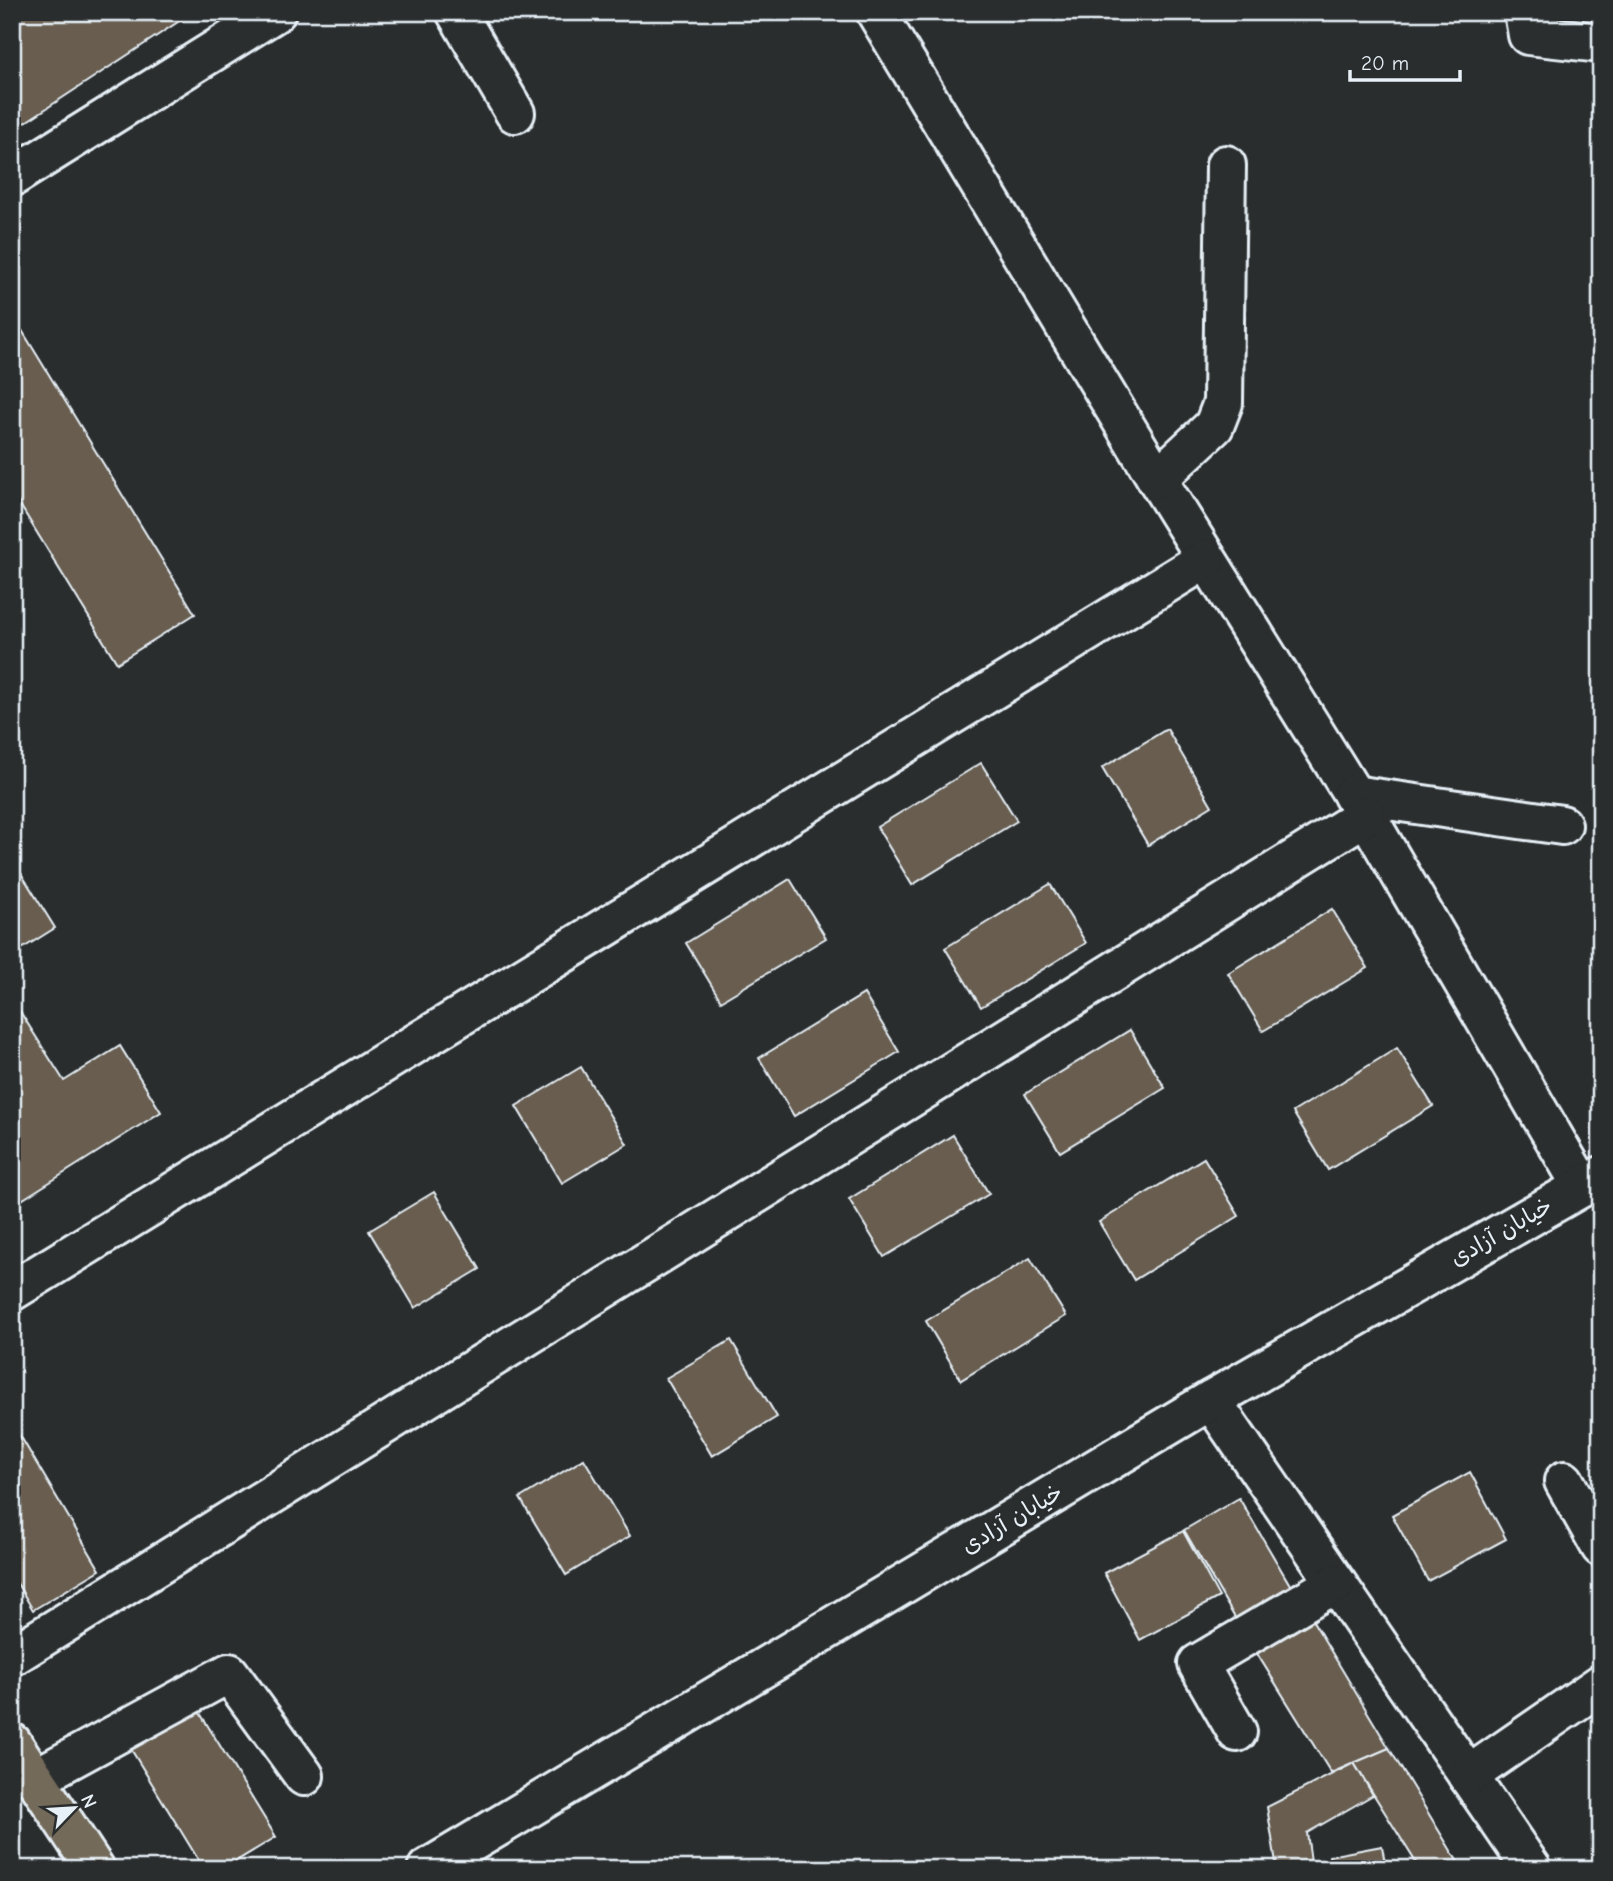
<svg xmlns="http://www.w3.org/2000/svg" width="1613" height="1881" viewBox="0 0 1613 1881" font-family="'Comic Neue','Playpen Sans Arabic',sans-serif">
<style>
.building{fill:#685d4f;stroke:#e8f1f8;stroke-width:2}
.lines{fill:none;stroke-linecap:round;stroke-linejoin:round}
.minor-casing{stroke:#e8f1f8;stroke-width:44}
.highway-casing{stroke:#e8f1f8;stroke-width:44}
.minor{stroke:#2a2d2e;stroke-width:38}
.highway{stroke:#736b5a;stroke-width:38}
.labels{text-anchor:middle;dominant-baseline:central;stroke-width:5;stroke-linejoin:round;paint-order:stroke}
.street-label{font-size:23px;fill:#e8f1f8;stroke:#2a2d2e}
</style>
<rect width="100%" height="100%" fill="#2a2d2e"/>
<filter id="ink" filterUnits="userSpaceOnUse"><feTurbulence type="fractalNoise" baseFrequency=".0143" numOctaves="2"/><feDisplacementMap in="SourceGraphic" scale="14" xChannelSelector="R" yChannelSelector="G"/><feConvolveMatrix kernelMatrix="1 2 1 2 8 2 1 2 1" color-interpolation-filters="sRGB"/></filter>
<g filter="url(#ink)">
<g class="building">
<path d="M 12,12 L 180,12 L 184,18 L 12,131 Z"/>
<path d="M 12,314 L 195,614 L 117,663 L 12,492 Z"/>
<path d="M 1167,729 L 1212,806 L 1148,845 L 1102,768 Z"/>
<path d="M 981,763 L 1017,821 L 912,885 L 877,827 Z"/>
<path d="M 14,862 L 55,928 L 12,955 L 12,863 Z"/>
<path d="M 790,879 L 826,938 L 721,1001 L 686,943 Z"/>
<path d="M 1050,884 L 1086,943 L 981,1007 L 945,948 Z"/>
<path d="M 1332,909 L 1368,968 L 1263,1031 L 1228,973 Z"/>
<path d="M 864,994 L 899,1052 L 794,1116 L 759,1058 Z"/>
<path d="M 12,999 L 64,1081 L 120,1046 L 161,1112 L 12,1206 Z"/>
<path d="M 1130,1030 L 1165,1088 L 1060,1152 L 1025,1094 Z"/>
<path d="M 1397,1048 L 1433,1106 L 1328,1170 L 1293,1112 Z"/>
<path d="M 581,1067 L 627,1144 L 562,1183 L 516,1106 Z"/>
<path d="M 953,1135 L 989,1194 L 884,1257 L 849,1199 Z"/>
<path d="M 1204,1158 L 1239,1216 L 1134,1280 L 1099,1222 Z"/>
<path d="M 434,1192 L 480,1269 L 415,1308 L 369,1231 Z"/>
<path d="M 1030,1258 L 1066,1316 L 961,1380 L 926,1321 Z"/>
<path d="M 731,1340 L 777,1417 L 712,1456 L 666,1378 Z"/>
<path d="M 12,1422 L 100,1570 L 33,1610 L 12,1575 Z"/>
<path d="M 584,1459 L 630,1536 L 566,1575 L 520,1498 Z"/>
<path d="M 1470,1472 L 1506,1539 L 1428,1581 L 1392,1515 Z"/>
<path d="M 1239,1498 L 1293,1590 L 1238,1623 L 1184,1530 Z"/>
<path d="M 1183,1531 L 1219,1597 L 1140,1640 L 1104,1573 Z"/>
<path d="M 1307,1611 L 1389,1748 L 1331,1773 L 1251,1644 Z"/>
<path d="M 192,1700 L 276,1837 L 223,1869 L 204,1869 L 126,1741 Z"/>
<path d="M 1389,1748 L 1462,1869 L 1420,1869 L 1354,1763 Z"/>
<path d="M 1354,1763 L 1373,1795 L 1307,1833 L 1312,1869 L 1277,1869 L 1267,1807 Z"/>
<path d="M 1382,1846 L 1386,1869 L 1331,1869 L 1329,1856 Z"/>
</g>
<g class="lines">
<g class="minor-casing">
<g id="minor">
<path d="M 456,12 L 515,113"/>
<path d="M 876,12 L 1157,479 L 1366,815 L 1582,1186"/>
<path d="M 1524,12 L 1528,35 L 1601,43"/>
<path d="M 12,177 L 276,12"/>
<path d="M 1157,479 L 1214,426 L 1223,403 L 1226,165"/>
<path d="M 1353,795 L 1562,825"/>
<path d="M 12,1291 L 1206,559"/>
<path d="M 1211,1400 L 1532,1869"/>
<path d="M 1564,1481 L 1601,1547"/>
<path d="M 12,1656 L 1366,815"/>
<path d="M 1237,1732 L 1198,1664 L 1336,1583"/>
<path d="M 1468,1776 L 1601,1684"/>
<path d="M 34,1779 L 229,1673 L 304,1776"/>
<path d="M 427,1869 L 1211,1400 L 1601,1176"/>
</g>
</g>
<g class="highway-casing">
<path id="highway" d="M 12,1743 L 95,1869"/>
</g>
<use href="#minor" class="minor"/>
<use href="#highway" class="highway"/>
</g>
</g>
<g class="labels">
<g class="street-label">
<text transform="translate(1501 1232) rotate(-30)">خیابان آزادی</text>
<text transform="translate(1012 1519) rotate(-31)">خیابان آزادی</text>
</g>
</g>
<rect width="1613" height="1881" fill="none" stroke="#2a2d2e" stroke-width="42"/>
<rect x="21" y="21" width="1571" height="1839" fill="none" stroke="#e8f1f8" stroke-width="2.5" filter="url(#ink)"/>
<g transform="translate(74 1808) rotate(65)" stroke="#2a2d2e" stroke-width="5" paint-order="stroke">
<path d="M0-5L12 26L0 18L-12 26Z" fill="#e8f1f8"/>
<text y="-10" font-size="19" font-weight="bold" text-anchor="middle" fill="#e8f1f8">N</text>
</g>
<path d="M1350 70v10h110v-10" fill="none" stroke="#e8f1f8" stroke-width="3.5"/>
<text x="1361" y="70" font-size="21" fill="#e8f1f8" stroke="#2a2d2e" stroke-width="5" paint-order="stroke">20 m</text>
</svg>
